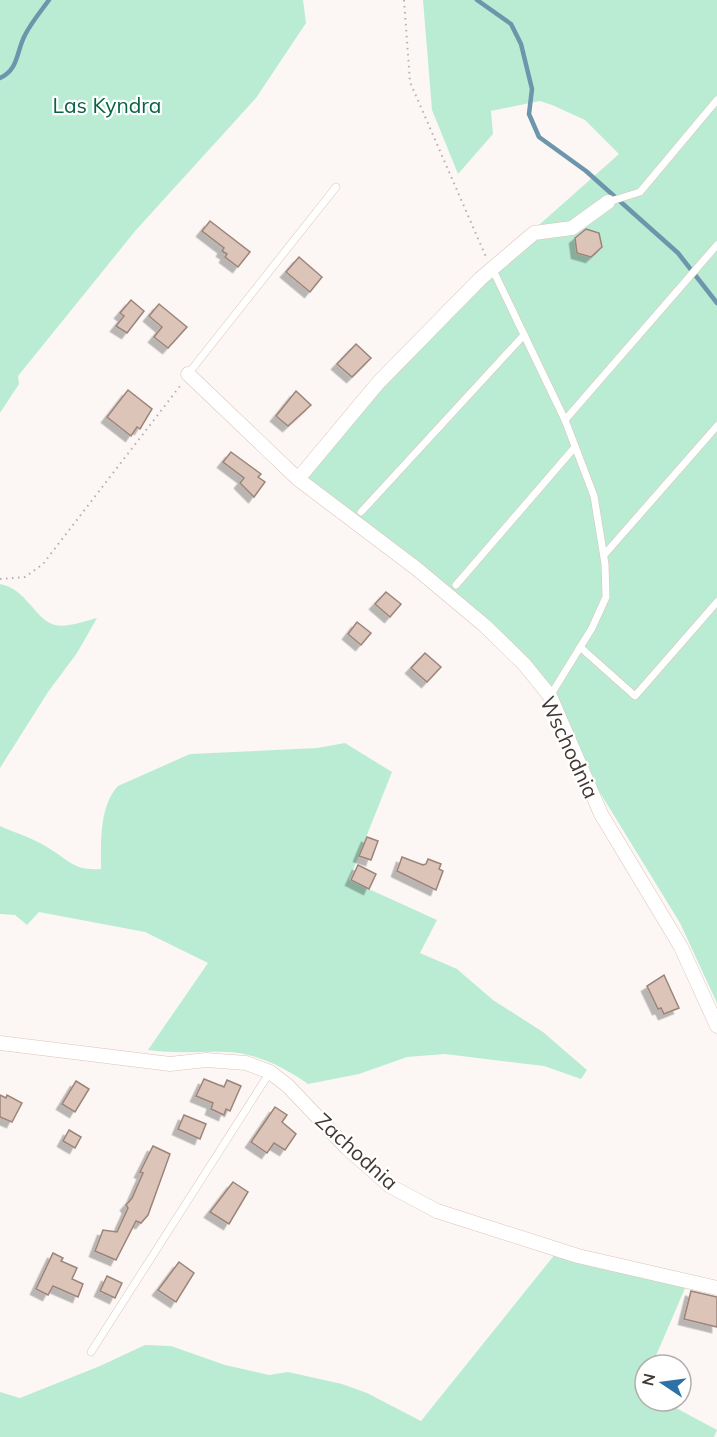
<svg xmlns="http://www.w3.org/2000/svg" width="717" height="1437" viewBox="0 0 717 1437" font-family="Mulish,sans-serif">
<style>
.green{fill:#baecd4}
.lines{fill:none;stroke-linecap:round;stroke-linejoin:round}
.stream{stroke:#6d96ad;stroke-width:4.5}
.building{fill:#ddc4b8;stroke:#9b8479;stroke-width:1.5;filter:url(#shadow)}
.service-casing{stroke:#dcc3b8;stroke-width:8}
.minor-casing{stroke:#dcc3b8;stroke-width:15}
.path{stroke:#b7b0ad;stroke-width:2;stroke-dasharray:1.5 4.5;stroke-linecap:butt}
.service{stroke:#fff;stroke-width:7}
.minor{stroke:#fff;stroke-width:14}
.labels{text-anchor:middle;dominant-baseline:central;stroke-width:4.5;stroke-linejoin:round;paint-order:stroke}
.park-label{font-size:21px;fill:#0d6246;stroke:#fff}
.street-label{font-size:21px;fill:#423834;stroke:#fff}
</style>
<defs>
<filter id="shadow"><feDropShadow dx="-5.5" dy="5.5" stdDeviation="0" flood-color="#0004"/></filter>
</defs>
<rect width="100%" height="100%" fill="#fcf7f4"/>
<g class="green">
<path d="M 0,0 L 303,0 L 306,23 L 256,98 L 136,230 L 18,376 L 19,384 L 0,413 Z"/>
<path d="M 423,0 L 717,0 L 717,1003 L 680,923 L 588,773 L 543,681 L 296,471 L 531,232 L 619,154 L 585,120 L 552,105 L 540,101 L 491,111 L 493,134 L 458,174 L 432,110 Z"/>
<path d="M 0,584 C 27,589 35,620 55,625 C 67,628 85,621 97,618 L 77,653 L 48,692 L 0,768 Z"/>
<path d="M 345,743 L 392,772 L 349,880 L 437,920 L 420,953 L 457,969 L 493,1000 L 543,1032 L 587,1070 L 581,1079 L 544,1066 L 445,1054 L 407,1057 L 359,1074 L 308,1084 C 285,1068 257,1053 227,1052 C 201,1051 175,1054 148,1050 L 208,963 L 145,932 L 39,912 L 27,925 L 15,915 L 0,914 L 0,826 C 15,833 33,838 47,847 C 69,860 73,871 101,869 C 101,844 99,806 118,786 L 190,754 L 317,748 Z"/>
<path d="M 556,1253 L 686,1286 L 652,1365 L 645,1365 L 645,1380 L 641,1389 L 645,1392 L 645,1401 L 663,1401 L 717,1430 L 714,1437 L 0,1437 L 0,1392 L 20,1398 L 100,1366 L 145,1345 L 171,1346 L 225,1365 L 269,1375 L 288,1372 L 342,1384 L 367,1393 L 421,1421 Z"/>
</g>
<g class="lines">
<g class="stream">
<path d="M 477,0 L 511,24 L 521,44 L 532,89 L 529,114 L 539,137 L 586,171 L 678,253 L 717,303"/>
<path d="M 0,78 C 19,69 16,52 25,35 C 31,23 41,11 49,0"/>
</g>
</g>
<g class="building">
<path d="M 210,221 L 250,252 L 238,267 L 225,257 L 227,254 L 222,251 L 224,248 L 202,231 Z"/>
<path d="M 586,229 L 599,233 L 602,247 L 591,257 L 577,253 L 575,238 Z"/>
<path d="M 299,257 L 322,277 L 310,292 L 286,272 Z"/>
<path d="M 131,300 L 144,311 L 127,333 L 116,326 L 124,316 L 120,313 Z"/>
<path d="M 159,304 L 187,327 L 168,348 L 154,337 L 162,327 L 149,316 Z"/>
<path d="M 356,344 L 371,358 L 352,377 L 337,364 Z"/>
<path d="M 128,390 L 152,409 L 140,429 L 137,427 L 131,436 L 107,417 Z"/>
<path d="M 296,391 L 311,405 L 288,426 L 276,416 Z"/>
<path d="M 231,452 L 261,474 L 258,477 L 265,482 L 254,497 L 240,483 L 244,478 L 223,462 Z"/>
<path d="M 386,592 L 401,604 L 390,617 L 375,604 Z"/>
<path d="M 357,622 L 371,633 L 361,645 L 348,634 Z"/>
<path d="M 425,653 L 441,667 L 427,682 L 411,668 Z"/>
<path d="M 367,837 L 378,841 L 371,860 L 359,856 Z"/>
<path d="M 402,857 L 423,865 L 426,864 L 428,859 L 441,864 L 439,869 L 443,871 L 436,890 L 397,871 Z"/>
<path d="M 358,865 L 376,874 L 369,889 L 351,880 Z"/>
<path d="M 664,975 L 679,1008 L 664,1014 L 661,1008 L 658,1009 L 647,986 Z"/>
<path d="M 204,1079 L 224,1087 L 227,1080 L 241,1086 L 230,1111 L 226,1109 L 224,1115 L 211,1109 L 213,1103 L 196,1096 Z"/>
<path d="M 76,1081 L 89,1089 L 75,1112 L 62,1104 Z"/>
<path d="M 0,1095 L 6,1098 L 7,1095 L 22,1103 L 12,1122 L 0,1117 Z"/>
<path d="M 275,1107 L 287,1115 L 282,1122 L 296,1134 L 285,1150 L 274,1143 L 267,1153 L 251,1142 Z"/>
<path d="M 184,1115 L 206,1124 L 200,1139 L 178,1129 Z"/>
<path d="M 69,1130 L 81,1137 L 75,1148 L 63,1141 Z"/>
<path d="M 153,1146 L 170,1154 L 148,1215 L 141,1223 L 136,1221 L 116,1260 L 95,1251 L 103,1230 L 117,1232 L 128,1208 L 126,1205 L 132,1198 L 143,1173 L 140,1172 Z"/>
<path d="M 233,1182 L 248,1192 L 229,1224 L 210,1212 Z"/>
<path d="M 53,1253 L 63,1258 L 61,1261 L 77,1268 L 72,1279 L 83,1284 L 78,1297 L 53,1286 L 48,1295 L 36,1289 Z"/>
<path d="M 179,1262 L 194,1273 L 176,1302 L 158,1290 Z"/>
<path d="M 107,1276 L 122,1283 L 115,1298 L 100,1291 Z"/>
<path d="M 691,1291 L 717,1297 L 717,1327 L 684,1319 Z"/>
</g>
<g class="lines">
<g class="service-casing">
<g id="service">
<path d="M 608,202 L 640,192 L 717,100"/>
<path d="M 492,268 L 565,420 L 717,245"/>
<path d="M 188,374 L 336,187"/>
<path d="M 361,512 L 524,335"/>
<path d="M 604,555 L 717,426"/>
<path d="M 456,585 L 575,447"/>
<path d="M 580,647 L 635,696 L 717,602"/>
<path d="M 550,696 L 592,628 L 606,597 L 605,564 L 594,496 L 565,420"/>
<path d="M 91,1352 L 270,1072"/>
</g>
</g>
<g class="minor-casing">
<g id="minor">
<path d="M 188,374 L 298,479 L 417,569 L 484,625 L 524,664 L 550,696 L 601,814 L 681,947 L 717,1026"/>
<path d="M 298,479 L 378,383 L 480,279 L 534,233 L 572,228 L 608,202"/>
<path d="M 0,1043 L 170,1064 L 206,1060 L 246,1063 L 270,1072 L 288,1086 L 347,1148 L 390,1186 L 437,1211 L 578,1256 L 717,1288"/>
</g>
</g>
<g class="path">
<path d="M 404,0 L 410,82 L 486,257"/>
<path d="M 0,579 L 25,577 L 43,564 L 180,386"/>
</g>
<use href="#service" class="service"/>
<use href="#minor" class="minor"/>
</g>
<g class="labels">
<g class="park-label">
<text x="107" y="105">Las Kyndra</text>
</g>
<g class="street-label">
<text transform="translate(570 747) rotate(65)">Wschodnia</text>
<text transform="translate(357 1151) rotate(42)">Zachodnia</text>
</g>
</g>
<g transform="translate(663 1383) rotate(283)"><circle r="28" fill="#ffffff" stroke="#b3afae" stroke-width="1.5"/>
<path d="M0-4.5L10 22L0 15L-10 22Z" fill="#2d71a7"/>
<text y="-9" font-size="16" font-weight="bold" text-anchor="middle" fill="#423834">N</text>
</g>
</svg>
